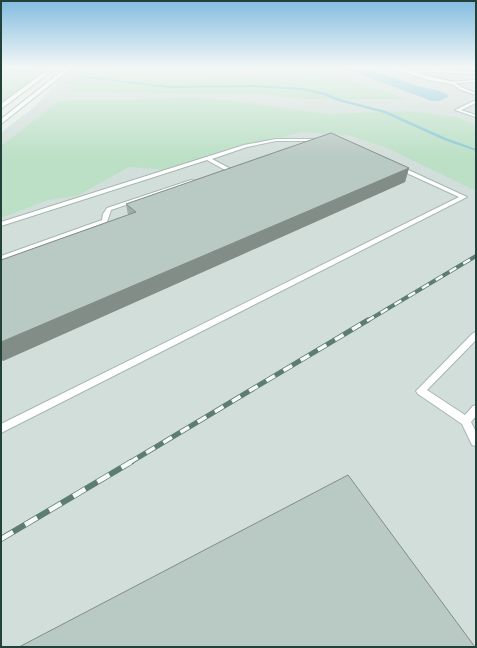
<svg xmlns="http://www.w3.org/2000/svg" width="477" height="648" viewBox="0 0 477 648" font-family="'Fira Sans Condensed',sans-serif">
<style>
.built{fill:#d2ded9}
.green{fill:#bce0c6}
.water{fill:#8ac8d5}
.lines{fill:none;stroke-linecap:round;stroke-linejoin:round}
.stream{fill:#8ac8d5;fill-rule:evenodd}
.service-casing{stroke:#a6b7b1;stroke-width:2}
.minor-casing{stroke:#a6b7b1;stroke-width:2}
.secondary-casing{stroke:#a2bab2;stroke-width:2}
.path{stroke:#83b3a5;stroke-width:1.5;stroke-dasharray:1 1.5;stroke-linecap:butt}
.service{fill:#fff;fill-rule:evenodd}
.minor{fill:#fff;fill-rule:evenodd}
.secondary{fill:#fff;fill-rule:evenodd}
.rail-far2-casing{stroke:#5d7c74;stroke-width:4}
.rail-far1-casing{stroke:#5d7c74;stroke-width:5}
.rail-casing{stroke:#5d7c74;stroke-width:6}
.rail-far2{stroke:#f5faf8;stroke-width:2.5;stroke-dasharray:8;stroke-linecap:butt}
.rail-far1{stroke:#f5faf8;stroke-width:3.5;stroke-dasharray:10;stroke-linecap:butt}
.rail{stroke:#f5faf8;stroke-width:4.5;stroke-dasharray:14;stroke-linecap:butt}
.wall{fill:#9fada8}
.shaded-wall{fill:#828d88}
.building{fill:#b9c9c3;stroke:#828d88}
</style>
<rect width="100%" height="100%" fill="#e4eeea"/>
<path class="built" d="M 73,67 L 476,67 L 476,647 L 1,647 L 1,133 L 33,108 Z"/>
<g class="green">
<path d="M 1,67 L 54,67 L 1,107 Z"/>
<path d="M 111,67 L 151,67 L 238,75 L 290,74 L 312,72 L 333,74 L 406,99 L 301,99 L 262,94 L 73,92 L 72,84 L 88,74 Z"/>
<path d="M 190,97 L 241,102 L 326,114 L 407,111 L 457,117 L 476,125 L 476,191 L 385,147 L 347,135 L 301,132 L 169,170 L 129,167 L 77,196 L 48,200 L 1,218 L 1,146 L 59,101 L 124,100 Z"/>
</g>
<path class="water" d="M 345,67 C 368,67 390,77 412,84 C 424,88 437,89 448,95 L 448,97 L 439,101 L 432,101 L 343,68 Z"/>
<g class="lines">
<g class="stream">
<path d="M 1,68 L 19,70 L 20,71 L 19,72 L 1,70 Z"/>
<path d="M 87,77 L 171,86 L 253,85 L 303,88 L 325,93 L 340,99 L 386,111 L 446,138 L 476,149 L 476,151 L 444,140 L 384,113 L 338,101 L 323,95 L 303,90 L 253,87 L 171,88 L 86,78 Z"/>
</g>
<g class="service-casing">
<g id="service">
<path d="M 435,70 L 476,72 L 476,74 L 435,72 L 409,73 L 407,72 Z"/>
<path d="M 476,80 L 476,82 L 455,83 L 463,88 L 476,93 L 476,95 L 461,90 L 449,82 Z"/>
<path d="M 476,100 L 476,103 L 461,110 L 476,115 L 476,117 L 455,110 Z"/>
<path d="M 276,139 L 325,139 L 327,140 L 325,141 L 276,141 L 247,147 L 212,159 L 229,168 L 229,170 L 225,170 L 207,160 L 1,226 L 1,222 L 244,145 Z"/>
<path d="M 398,167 L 402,167 L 467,197 L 1,433 L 1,424 L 459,197 L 398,169 Z"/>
<path d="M 191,180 L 196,181 L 111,210 L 107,222 L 1,260 L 1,256 L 102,220 L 103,214 L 107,208 Z"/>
<path d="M 476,332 L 476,340 L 427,390 L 465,415 L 473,406 L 476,405 L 476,416 L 471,422 L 476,432 L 476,446 L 472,445 L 462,424 L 418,394 L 416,391 L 473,333 Z"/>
</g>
</g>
<g class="minor-casing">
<path id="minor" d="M 388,67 L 396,67 L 432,77 L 454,82 L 451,84 L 429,80 Z"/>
</g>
<g class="secondary-casing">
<g id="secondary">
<path d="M 51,67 L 57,67 L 1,109 L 1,104 Z"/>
<path d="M 67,67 L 73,67 L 1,124 L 1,119 Z"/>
</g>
</g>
<g class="path">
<path d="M 212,67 L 263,67"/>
<path d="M 85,68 L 96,69"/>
<path d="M 25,74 L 33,67"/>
<path d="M 68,83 L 97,69 L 118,67"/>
</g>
<use href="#service" class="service"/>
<use href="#minor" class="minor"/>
<use href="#secondary" class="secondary"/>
<g class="rail-far2-casing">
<path id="rail-far2" d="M 367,321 L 476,256"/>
</g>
<g class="rail-far1-casing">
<path id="rail-far1" d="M 129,463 L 368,320"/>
</g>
<g class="rail-casing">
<path id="rail" d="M 1,539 L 131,462"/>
</g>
<use href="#rail-far2" class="rail-far2"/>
<use href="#rail-far1" class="rail-far1"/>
<use href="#rail" class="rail"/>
</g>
<g class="wall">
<path d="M 450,67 L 476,67 L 476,68 L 472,70 L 462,70 Z"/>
<path d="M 409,168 L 405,182 L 3,361 L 1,359 L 1,260 L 128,215 L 126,204 Z"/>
</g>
<g class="shaded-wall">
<path d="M 473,67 L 476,67 L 476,68 L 472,70 Z"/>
<path d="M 409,168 L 405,182 L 3,361 L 1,358 L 1,342 Z"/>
</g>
<g class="building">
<path d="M 331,133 L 409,168 L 1,342 L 1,260 L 136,212 L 126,204 Z"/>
<path d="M 348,475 L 475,647 L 19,647 Z"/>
</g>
<linearGradient id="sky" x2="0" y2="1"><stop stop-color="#82bce0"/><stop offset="0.43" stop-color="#f3f7f6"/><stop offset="1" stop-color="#f3f7f6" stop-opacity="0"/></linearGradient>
<rect width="477" height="157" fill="url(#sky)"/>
<rect width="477" height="648" fill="none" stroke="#224139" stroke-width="4"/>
</svg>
